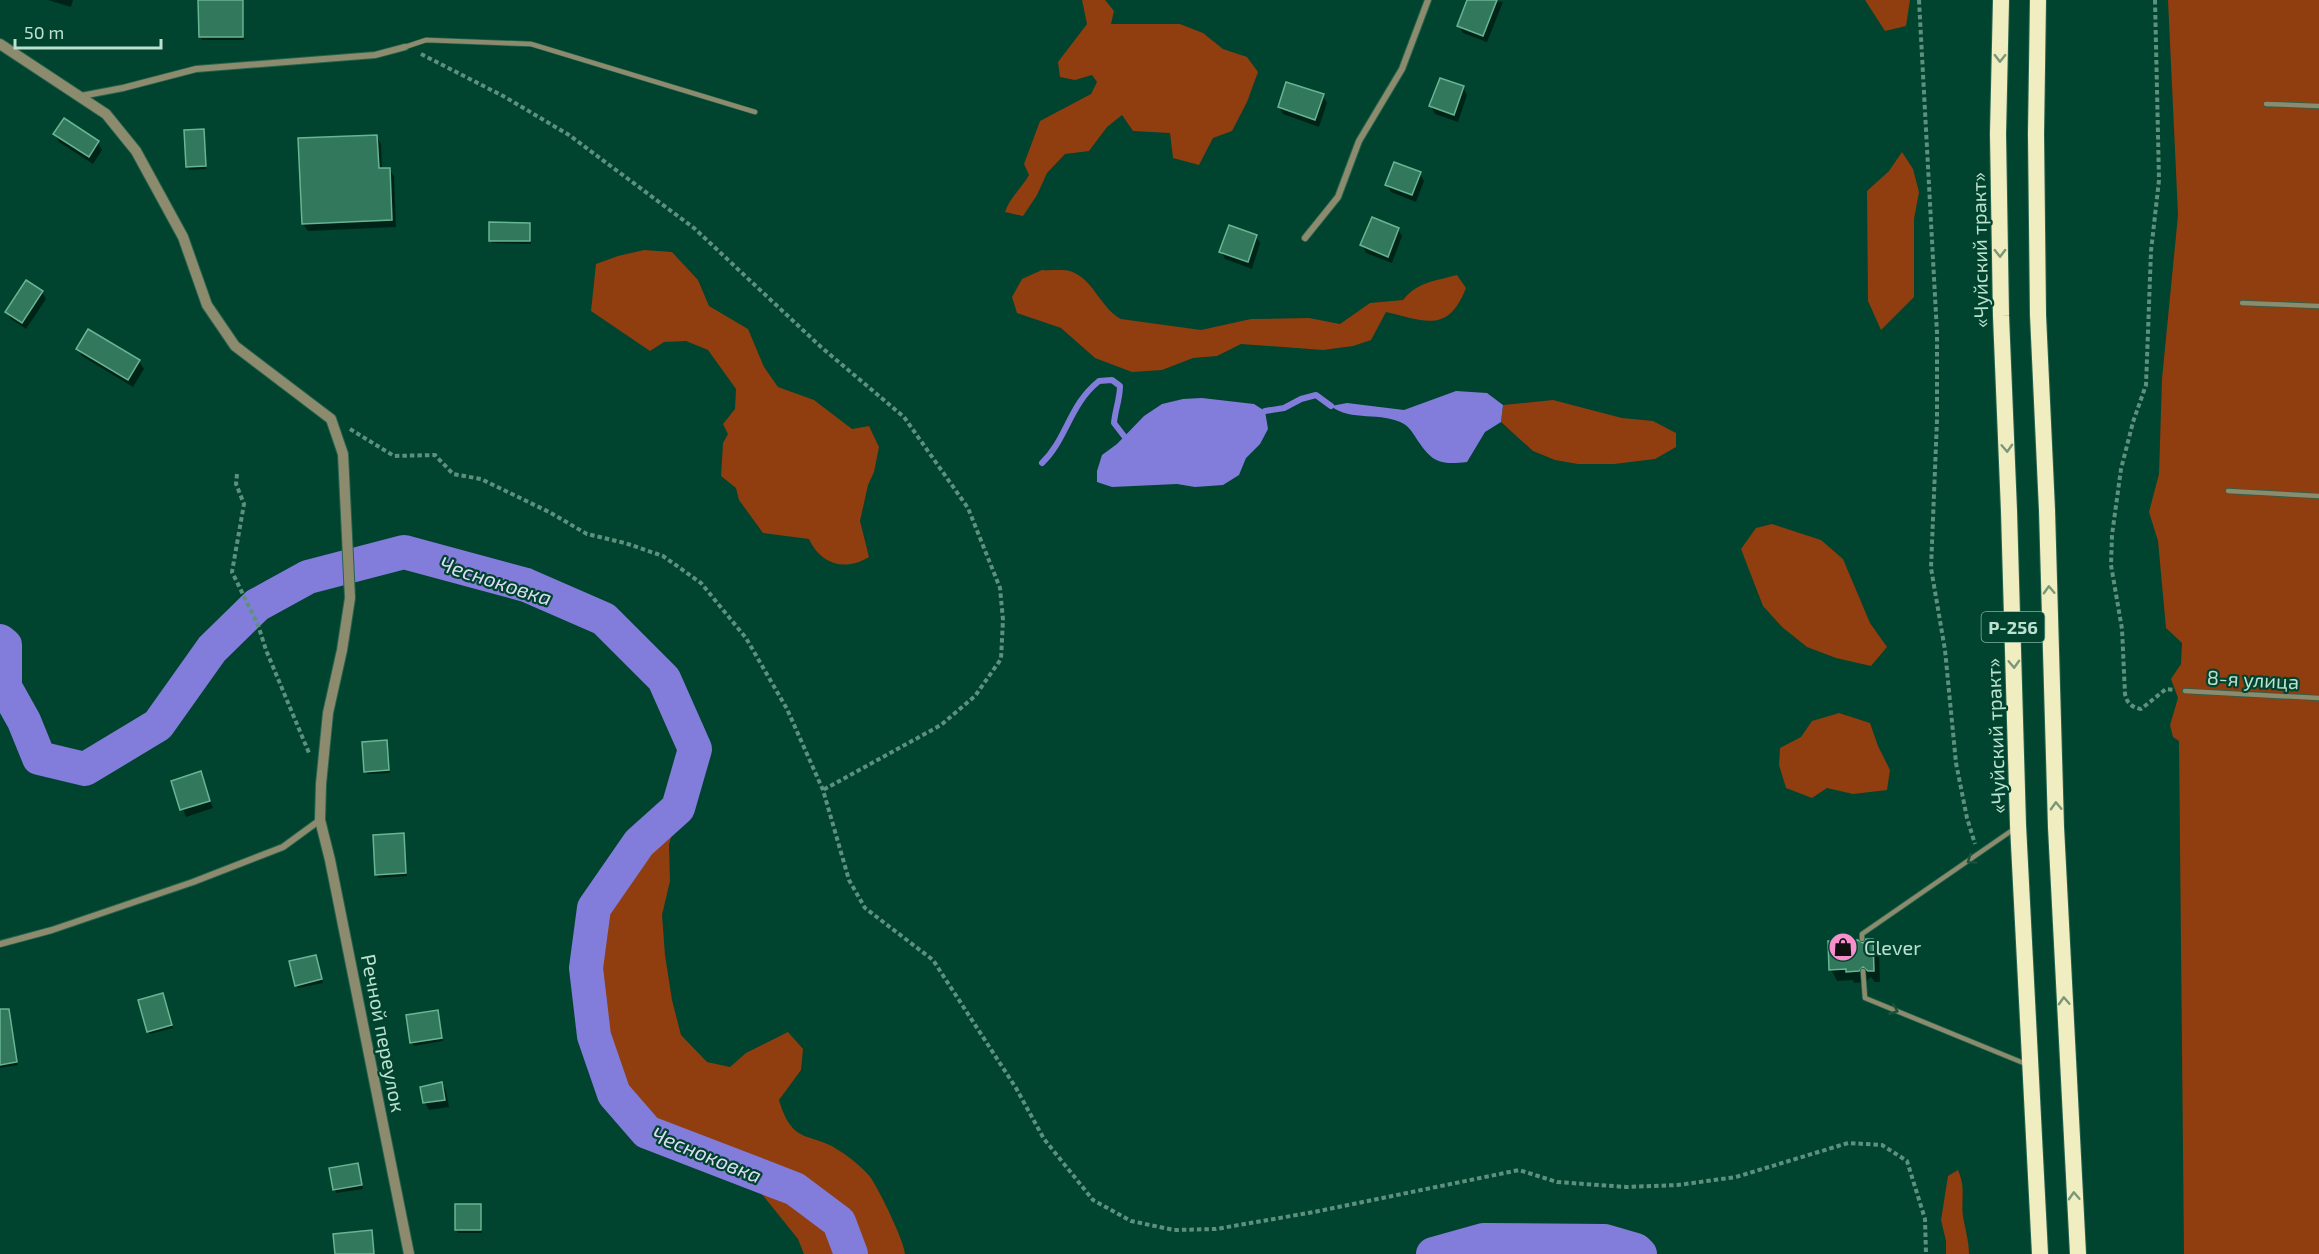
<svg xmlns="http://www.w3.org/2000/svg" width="2319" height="1254" viewBox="0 0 2319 1254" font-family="'Exo 2',sans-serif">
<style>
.green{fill:#903d0f}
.water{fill:#827cda}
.shadow{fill:#0007}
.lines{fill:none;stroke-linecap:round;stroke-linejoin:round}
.stream{stroke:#827cda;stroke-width:6}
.river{stroke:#827cda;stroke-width:34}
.building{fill:#32785c;stroke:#68b594;stroke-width:1.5}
.service-casing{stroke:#26634e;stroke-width:6}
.minor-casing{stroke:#26634e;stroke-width:8}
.tertiary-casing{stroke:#26634e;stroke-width:12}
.trunk-casing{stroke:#26634e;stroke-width:18}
.path{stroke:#5d917d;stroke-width:4;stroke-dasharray:4.5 3;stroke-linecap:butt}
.service{stroke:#8d8b6e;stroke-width:4.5}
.minor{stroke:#8d8b6e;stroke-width:6}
.tertiary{stroke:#8d8b6e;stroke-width:10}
.trunk{stroke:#f0edc1;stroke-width:16}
.oneway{stroke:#789878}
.oneway2{stroke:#1c513b}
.labels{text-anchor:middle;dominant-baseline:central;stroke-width:4.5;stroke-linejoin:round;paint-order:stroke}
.shield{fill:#00432e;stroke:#84b29f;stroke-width:1.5}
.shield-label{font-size:18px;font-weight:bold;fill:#bce1cf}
.street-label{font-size:20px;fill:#bce1cf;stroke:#00432e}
.poi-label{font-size:20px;fill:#bce1cf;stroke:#00432e;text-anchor:start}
.water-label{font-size:21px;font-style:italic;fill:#dcddf5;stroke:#00432e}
</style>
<rect width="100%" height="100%" fill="#00432e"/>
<g class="green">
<path d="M 1082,0 L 1105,0 L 1114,11 L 1111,24 L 1180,24 L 1203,33 L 1223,49 L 1247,57 L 1258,72 L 1247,102 L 1232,131 L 1213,138 L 1199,165 L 1173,158 L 1170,133 L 1133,131 L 1122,115 L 1107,127 L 1089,151 L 1065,154 L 1047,173 L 1037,195 L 1023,216 L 1005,212 C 1010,197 1021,189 1029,175 L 1024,164 L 1040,121 L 1091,94 L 1097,82 L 1092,75 L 1075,80 L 1060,77 L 1058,62 L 1087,24 Z"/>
<path d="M 1865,0 L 1910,0 L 1906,26 L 1885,31 Z"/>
<path d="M 2168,0 L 2319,0 L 2319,1254 L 2184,1254 L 2179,741 L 2173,737 L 2170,725 L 2178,698 L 2171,679 L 2181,664 L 2182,643 L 2166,628 L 2158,541 L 2149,512 L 2159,474 L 2162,379 L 2178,215 Z"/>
<path d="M 1902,152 L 1913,169 L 1919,192 L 1914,219 L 1914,297 L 1881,330 L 1868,301 L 1867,191 L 1889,171 Z"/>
<path d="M 644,250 L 672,252 L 698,280 L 709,306 L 748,329 L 764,367 L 778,387 L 814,400 L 852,429 L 869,426 L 879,447 L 874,472 L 868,485 L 860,521 L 869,557 C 845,572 820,564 809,539 L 763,533 L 739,500 L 736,488 L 721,476 L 723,443 L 728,434 L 723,424 L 735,409 L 736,389 L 708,350 L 686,341 L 664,342 L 650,351 L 591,311 L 596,264 L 618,256 Z"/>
<path d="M 1042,270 C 1050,271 1062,269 1070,271 C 1094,279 1100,308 1121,319 L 1201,330 L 1251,319 L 1309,318 L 1340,324 L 1370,303 L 1403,300 C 1417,282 1435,281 1457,275 L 1466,288 C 1448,334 1425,321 1386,312 L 1371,340 L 1353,346 L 1323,350 L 1241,344 L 1217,356 L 1193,358 L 1162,370 L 1132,372 L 1095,358 L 1061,328 L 1017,313 L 1012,297 L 1022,279 Z"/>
<path d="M 1553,400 L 1622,418 L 1653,421 L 1676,433 L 1676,447 L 1655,459 L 1614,464 L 1578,464 L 1555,460 L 1533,451 L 1501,422 L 1503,405 Z"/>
<path d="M 1772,524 L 1821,540 L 1843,559 L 1870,623 L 1887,647 L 1871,666 L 1836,658 L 1807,647 L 1782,627 L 1763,606 L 1741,549 L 1756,528 Z"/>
<path d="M 1839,713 L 1870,723 L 1878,746 L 1890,770 L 1887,790 L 1853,794 L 1827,788 L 1812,798 L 1786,788 L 1779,765 L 1780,748 L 1801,737 L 1812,721 Z"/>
<path d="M 678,808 L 669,845 L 670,881 L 662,915 L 665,955 L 672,1000 L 681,1035 L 707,1062 L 730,1067 L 746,1053 L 788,1032 L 803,1049 L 801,1070 L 779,1100 C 793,1148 812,1130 843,1153 C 852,1159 864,1169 871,1178 C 879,1190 904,1240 905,1254 L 804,1254 L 798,1239 L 740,1167 L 647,1132 L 614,1094 L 594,1036 L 586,968 L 594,908 L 639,843 Z"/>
<path d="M 1958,1170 C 1966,1189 1961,1197 1963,1216 C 1965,1229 1969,1241 1969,1254 L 1946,1254 L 1946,1241 L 1941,1220 L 1948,1176 Z"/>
<path d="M 1483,1240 C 1516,1240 1618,1233 1640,1254 L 1433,1254 Z"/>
</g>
<g class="water">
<path d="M 1456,391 L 1487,393 L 1503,405 L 1501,422 L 1485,432 L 1467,462 C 1438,465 1432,462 1416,438 C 1413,433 1409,427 1404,424 C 1382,411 1350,422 1331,406 L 1347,403 L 1404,410 Z"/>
<path d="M 1202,398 L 1254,404 L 1265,411 L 1268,429 L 1260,444 L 1246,458 L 1239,475 L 1223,485 L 1195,487 L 1177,484 L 1112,487 L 1097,482 L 1097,471 L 1102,455 L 1117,444 L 1144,416 L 1162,404 L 1183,399 Z"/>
</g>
<g class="shadow">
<path d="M 48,0 L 73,0 L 71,7 Z"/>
<path d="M 200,0 L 244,0 L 244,40 L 202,40 L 200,37 Z"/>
<path d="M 1468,0 L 1503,2 L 1487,42 L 1463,33 L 1459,26 Z"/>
<path d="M 1463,87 L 1467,95 L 1458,122 L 1435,114 L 1431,106 Z"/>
<path d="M 1323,96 L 1327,103 L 1319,127 L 1283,114 L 1279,107 Z"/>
<path d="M 64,121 L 98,143 L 102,150 L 93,164 L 59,142 L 55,134 Z"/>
<path d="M 203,131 L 206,169 L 189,170 L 188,167 Z"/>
<path d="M 377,137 L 381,144 L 382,169 L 389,169 L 394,176 L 396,227 L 308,231 L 303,224 Z"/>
<path d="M 1420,174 L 1424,181 L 1416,202 L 1391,192 L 1387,185 Z"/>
<path d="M 530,225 L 531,244 L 492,243 L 491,240 Z"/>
<path d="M 1398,229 L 1402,236 L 1392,263 L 1366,253 L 1362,245 Z"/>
<path d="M 1256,236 L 1260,243 L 1252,269 L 1225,259 L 1221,252 Z"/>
<path d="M 42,292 L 46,299 L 26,329 L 11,319 L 7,312 Z"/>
<path d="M 88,331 L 139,361 L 144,369 L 133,387 L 82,356 L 78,349 Z"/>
<path d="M 386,742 L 390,773 L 367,774 L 366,771 Z"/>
<path d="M 200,773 L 213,808 L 186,817 L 173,782 Z"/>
<path d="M 403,834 L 407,876 L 378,878 L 377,875 Z"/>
<path d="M 1872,941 L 1879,952 L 1880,982 L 1875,982 L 1871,977 L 1865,982 L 1854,983 L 1853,980 L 1837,981 L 1831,969 Z"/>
<path d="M 317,960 L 323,983 L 298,988 L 296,985 Z"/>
<path d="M 163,994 L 173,1028 L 150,1034 L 148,1031 Z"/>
<path d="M 437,1012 L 443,1041 L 414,1046 L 412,1042 Z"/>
<path d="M 11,1030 L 18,1065 L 0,1068 L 0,1032 Z"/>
<path d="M 442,1084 L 446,1091 L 449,1107 L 429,1110 L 425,1103 L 422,1088 Z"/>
<path d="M 357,1165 L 363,1189 L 336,1193 L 335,1190 Z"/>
<path d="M 480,1205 L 482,1233 L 458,1233 L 456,1230 Z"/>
</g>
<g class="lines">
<g class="stream">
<path d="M 1265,411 L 1284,408 L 1301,399 L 1316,395 L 1331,406"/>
<path d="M 1042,463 C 1067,439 1069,405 1099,381 L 1112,380 L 1120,386 C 1120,399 1115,410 1114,423 L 1124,436"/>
</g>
<g class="river">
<path d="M 0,641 L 5,645 L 5,687 L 24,721 L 39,758 L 85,769 L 158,725 L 212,649 L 257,605 L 308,577 L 404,552 L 526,585 L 604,619 L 664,679 L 695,749 L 678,808 L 639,843 L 594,908 L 586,968 L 594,1036 L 614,1094 L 647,1132 L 795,1189 L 839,1222 L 851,1254"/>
<path d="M 1433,1254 L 1483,1240 L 1605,1241 L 1636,1250 L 1640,1254"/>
</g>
</g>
<g class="building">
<path d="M 198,0 L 243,0 L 243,37 L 199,37 Z"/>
<path d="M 1467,0 L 1497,0 L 1483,36 L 1457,26 Z"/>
<path d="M 1440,78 L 1464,86 L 1454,115 L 1429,106 Z"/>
<path d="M 1286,82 L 1324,94 L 1315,120 L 1278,107 Z"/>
<path d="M 64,118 L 99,141 L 89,157 L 53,134 Z"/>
<path d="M 204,129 L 206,166 L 186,167 L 184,130 Z"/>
<path d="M 377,135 L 379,168 L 390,168 L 392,220 L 302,224 L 298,138 Z"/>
<path d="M 1394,162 L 1421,172 L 1412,195 L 1385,185 Z"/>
<path d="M 1372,217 L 1399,228 L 1388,257 L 1360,245 Z"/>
<path d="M 489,222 L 530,223 L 530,241 L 489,241 Z"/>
<path d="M 1229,225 L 1257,235 L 1248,262 L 1219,252 Z"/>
<path d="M 26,280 L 43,291 L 22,323 L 5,312 Z"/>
<path d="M 88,329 L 140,360 L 128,380 L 76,349 Z"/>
<path d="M 387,740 L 389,770 L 364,772 L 362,742 Z"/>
<path d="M 201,771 L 210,801 L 180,810 L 171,781 Z"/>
<path d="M 404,833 L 406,873 L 375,875 L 373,835 Z"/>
<path d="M 1866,939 L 1873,939 L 1874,971 L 1868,971 L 1863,967 L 1859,971 L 1846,972 L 1846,969 L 1829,970 L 1828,941 L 1858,940 L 1863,943 Z"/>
<path d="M 316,955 L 322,979 L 295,986 L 289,961 Z"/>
<path d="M 163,993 L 172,1025 L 147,1032 L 138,1000 Z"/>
<path d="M 0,1009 L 9,1009 L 17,1062 L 0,1065 Z"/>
<path d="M 438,1010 L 442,1038 L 410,1043 L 406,1015 Z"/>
<path d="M 442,1082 L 445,1100 L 423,1103 L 420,1087 Z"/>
<path d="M 358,1163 L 362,1185 L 333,1190 L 329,1168 Z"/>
<rect x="455" y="1204" width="26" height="26"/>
<path d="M 372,1230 L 374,1254 L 335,1254 L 333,1234 Z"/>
</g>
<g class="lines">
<g class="service-casing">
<g id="service">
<path d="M 405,47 L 426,40 L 531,44 L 755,112"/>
<path d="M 2266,104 L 2319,106"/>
<path d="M 2242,303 L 2319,306"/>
<path d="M 2228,491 L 2319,496"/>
<path d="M 2185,691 L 2319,698"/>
<path d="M 1862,939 L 1862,934 L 2014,829"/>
<path d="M 1863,971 L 1865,998 L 2026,1064"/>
</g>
</g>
<g class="minor-casing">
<g id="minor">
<path d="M 81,96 L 123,88 L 196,69 L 375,55 L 405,47"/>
<path d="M 1305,238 L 1338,197 L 1359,141 L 1402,69 L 1428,0"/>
<path d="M 0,944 L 52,930 L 193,882 L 283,847 L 320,820"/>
</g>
</g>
<g class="tertiary-casing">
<path id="tertiary" d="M 0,44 L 106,114 L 136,151 L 183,237 L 207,305 L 235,346 L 331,419 L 343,454 L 350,598 L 342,650 L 328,713 L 321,784 L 320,820 L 330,860 L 409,1254"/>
</g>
<g class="trunk-casing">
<g id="trunk">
<path d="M 2001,0 L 1998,134 L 2001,316 L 2009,511 L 2018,825 L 2040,1254"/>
<path d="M 2038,0 L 2036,134 L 2038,315 L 2047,510 L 2056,827 L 2078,1254"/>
</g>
</g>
<g class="path">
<path d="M 1919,0 L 1937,333 L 1937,420 L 1931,568 L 1945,650 L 1956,763 L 1967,818 L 1975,844"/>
<path d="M 2155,0 L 2159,180 L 2151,251 L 2146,385 L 2133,422 L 2121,469 L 2112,535 L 2111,565 L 2122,629 L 2125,694 C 2127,703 2131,707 2141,709 L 2166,689 L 2175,690"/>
<path d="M 421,54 L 505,97 L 569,135 L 694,228 L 821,347 L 904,417 L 968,508 L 1000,588 L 1003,620 L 1001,659 L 975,696 L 941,725 L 823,790"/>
<path d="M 350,429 L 394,456 L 435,455 L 453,474 L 481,479 L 549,512 L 587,534 L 625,543 L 663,556 L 701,583 L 746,638 L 787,709 L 823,790 L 849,880 L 865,908 L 933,960 L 1016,1088 L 1044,1139 L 1093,1200 L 1131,1221 L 1174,1230 L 1216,1229 L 1314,1212 L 1519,1170 L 1557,1182 L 1626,1187 L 1678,1185 L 1736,1177 L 1848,1143 L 1882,1145 L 1907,1161 L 1925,1219 L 1926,1254"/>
<path d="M 237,474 L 236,484 L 244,504 L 232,572 L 258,625 L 266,650 L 309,753"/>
</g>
<use href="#service" class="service"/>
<use href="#minor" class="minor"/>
<use href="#tertiary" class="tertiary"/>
<use href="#trunk" class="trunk"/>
</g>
<defs><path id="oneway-chevron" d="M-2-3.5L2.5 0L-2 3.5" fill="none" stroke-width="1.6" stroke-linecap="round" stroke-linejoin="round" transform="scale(1.5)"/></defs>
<g class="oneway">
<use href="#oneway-chevron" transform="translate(2000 58) rotate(91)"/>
<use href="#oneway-chevron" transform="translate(2000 253) rotate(89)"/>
<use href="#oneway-chevron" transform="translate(2007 448) rotate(87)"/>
<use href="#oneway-chevron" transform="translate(2049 590) rotate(-92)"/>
<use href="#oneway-chevron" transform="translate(2014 664) rotate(88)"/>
<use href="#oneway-chevron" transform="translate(2056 806) rotate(-92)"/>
<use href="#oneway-chevron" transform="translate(2064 1001) rotate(-93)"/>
<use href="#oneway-chevron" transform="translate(2074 1196) rotate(-93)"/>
</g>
<g class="oneway2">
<use href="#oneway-chevron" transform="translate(1971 860) rotate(146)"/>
<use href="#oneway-chevron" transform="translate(1894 1010) rotate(22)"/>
</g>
<defs>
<g id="shop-disc" transform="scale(1.5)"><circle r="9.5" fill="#f790cd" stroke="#00432e"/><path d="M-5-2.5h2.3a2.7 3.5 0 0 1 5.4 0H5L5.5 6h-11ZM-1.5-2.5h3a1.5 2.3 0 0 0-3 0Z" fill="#111"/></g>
</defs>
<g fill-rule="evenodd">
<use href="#shop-disc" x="1843" y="947"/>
</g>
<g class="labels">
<rect class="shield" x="1981.5" y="612" width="63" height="30" rx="4.5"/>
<g class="shield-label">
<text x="2013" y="627">Р-256</text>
</g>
<g class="street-label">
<text transform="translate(1979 250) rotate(-91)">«Чуйский тракт»</text>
<text transform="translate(2253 679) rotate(3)">8-я улица</text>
<text transform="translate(1995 736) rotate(-92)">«Чуйский тракт»</text>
<text transform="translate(384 1033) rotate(79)">Речной переулок</text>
</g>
<g class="poi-label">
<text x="1864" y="947">Clever</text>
</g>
<g class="water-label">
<text transform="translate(496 580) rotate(18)">Чесноковка</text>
<text transform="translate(707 1154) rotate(22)">Чесноковка</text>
</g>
</g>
<path d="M15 39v9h146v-9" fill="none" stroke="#bce1cf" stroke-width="3"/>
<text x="24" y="39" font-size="18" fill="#bce1cf" stroke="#00432e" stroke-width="4.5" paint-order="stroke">50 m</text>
</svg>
